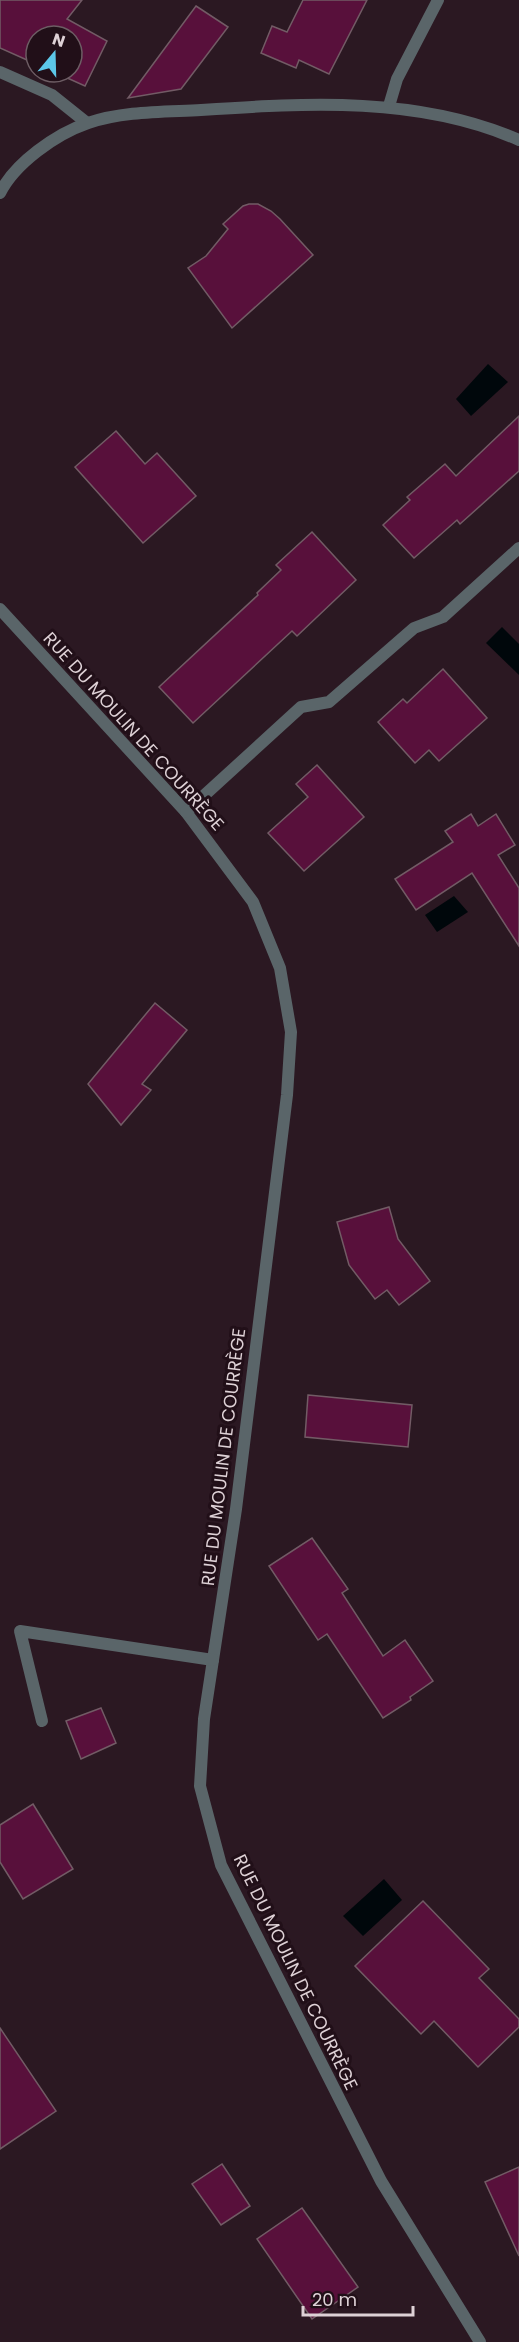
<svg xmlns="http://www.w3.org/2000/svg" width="519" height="2342" viewBox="0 0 519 2342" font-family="Poppins,sans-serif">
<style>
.water{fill:#00070b}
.building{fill:#58103b;stroke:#725b65;stroke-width:1.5}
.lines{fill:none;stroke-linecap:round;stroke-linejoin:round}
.minor{stroke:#5a6569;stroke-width:12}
.labels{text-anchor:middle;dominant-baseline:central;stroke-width:6;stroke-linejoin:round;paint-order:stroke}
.street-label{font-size:18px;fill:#ded1d6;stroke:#210f18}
</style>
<rect width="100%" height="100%" fill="#2b1822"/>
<g class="water">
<path d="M 488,364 L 508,382 L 471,416 L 456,399 Z"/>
<path d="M 502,627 L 519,644 L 519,675 L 486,643 Z"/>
<path d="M 454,896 L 468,912 L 437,932 L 425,915 Z"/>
<path d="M 384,1879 L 402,1900 L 363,1936 L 343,1916 Z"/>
</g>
<g class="building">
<path d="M 0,0 L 82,0 L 67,19 L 107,41 L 85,86 L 54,72 L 72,72 L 72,36 L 36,36 L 36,64 L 0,48 Z"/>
<path d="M 303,0 L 367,0 L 329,74 L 299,60 L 296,68 L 261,53 L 272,26 L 287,32 Z"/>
<path d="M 196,6 L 228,27 L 181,89 L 128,98 Z"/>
<path d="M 249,204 L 258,204 L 271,211 L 280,219 L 313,255 L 232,328 L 188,268 L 206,256 L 228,229 L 223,224 L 243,206 Z"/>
<path d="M 519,416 L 519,471 L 460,524 L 457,520 L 414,558 L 383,525 L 410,500 L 407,497 L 445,464 L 456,476 Z"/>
<path d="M 116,431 L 145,464 L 157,453 L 196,496 L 143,543 L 75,467 Z"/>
<path d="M 312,532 L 356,580 L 297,636 L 292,631 L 193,723 L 159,687 L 258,595 L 257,593 L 281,570 L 276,565 Z"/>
<path d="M 443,669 L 487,718 L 439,761 L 429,750 L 415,763 L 378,722 L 403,699 L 407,703 Z"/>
<path d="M 317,765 L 364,817 L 304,871 L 268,833 L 308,797 L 296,784 Z"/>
<path d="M 471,814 L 478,826 L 496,814 L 515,845 L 498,855 L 519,888 L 519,946 L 472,873 L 416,910 L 395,879 L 453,842 L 445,831 Z"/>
<path d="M 155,1003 L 187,1030 L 142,1084 L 151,1090 L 121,1125 L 88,1084 Z"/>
<path d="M 389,1207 L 398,1239 L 430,1281 L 399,1305 L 387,1290 L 375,1299 L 349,1265 L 337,1222 Z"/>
<path d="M 308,1395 L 412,1405 L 408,1447 L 305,1437 Z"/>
<path d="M 312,1538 L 348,1589 L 342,1593 L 383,1656 L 405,1640 L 433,1681 L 410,1697 L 411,1700 L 383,1718 L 327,1634 L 318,1640 L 269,1566 Z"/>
<path d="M 101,1708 L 116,1743 L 81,1759 L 66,1721 Z"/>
<path d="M 33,1804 L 73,1869 L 23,1899 L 0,1862 L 0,1825 Z"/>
<path d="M 423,1901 L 489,1969 L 479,1978 L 519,2019 L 519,2027 L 478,2067 L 434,2021 L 421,2034 L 355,1966 Z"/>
<path d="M 0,2028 L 56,2111 L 0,2149 Z"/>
<path d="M 222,2164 L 250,2206 L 221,2225 L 192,2184 Z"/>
<path d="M 519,2167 L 519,2256 L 485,2182 Z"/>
<path d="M 302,2208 L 358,2287 L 312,2319 L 257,2239 Z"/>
</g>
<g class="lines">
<g class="minor">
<path d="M 0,72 L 52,95 L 87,123"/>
<path d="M 389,106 L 397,79 L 438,0"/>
<path d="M 0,193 C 15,163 56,134 88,123 C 123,111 163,112 201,110 C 308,103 419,96 519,140"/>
<path d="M 0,609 L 186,812 L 253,902 L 280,968 L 291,1032 L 287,1095 L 236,1509 L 204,1719 L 200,1786 L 221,1865 L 381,2181 L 480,2342"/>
<path d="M 186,812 L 301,707 L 329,702 L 414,628 L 443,617 L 519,548"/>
<path d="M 42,1721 L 20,1631 L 213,1660"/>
</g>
</g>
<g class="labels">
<g class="street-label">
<text transform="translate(134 731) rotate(48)">RUE DU MOULIN DE COURRÈGE</text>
<text transform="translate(223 1457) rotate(-83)">RUE DU MOULIN DE COURRÈGE</text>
<text transform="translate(296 1972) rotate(64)">RUE DU MOULIN DE COURRÈGE</text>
</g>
</g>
<g transform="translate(54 54) rotate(19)"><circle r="28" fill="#210f18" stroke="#6d5d64" stroke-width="1.5"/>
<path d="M0-4.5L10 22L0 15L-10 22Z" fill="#5cc7e8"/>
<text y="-9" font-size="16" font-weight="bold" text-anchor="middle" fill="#ded1d6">N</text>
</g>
<path d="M303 2306v9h110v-9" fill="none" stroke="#ded1d6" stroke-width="3"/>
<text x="312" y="2306" font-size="18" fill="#ded1d6" stroke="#210f18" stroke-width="4.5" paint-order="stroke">20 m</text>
</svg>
